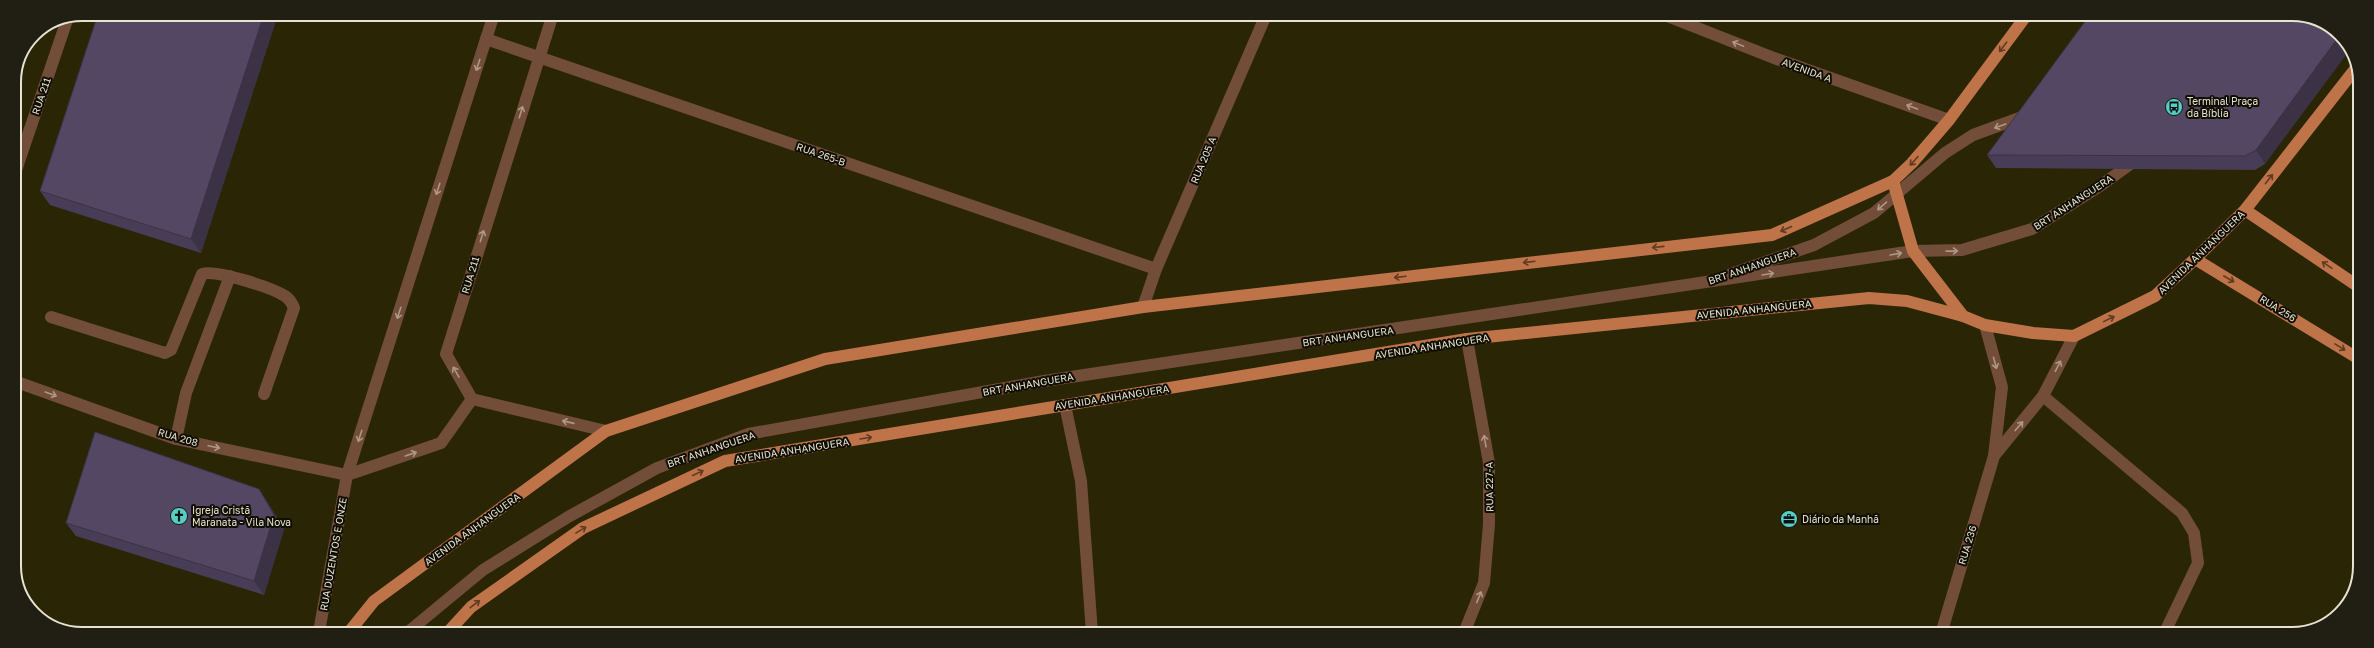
<svg xmlns="http://www.w3.org/2000/svg" width="2374" height="648" viewBox="0 0 2374 648" font-family="'Golos Text',sans-serif">
<style>
.lines{fill:none;stroke-linecap:round;stroke-linejoin:round}
.minor{stroke:#724d39;stroke-width:12}
.major{stroke:#bf7348;stroke-width:12}
.wall{fill:#483d56}
.shaded-wall{fill:#3b3246}
.building{fill:#544764;stroke:#3b3246}
.oneway{stroke:#ac9885}
.oneway2{stroke:#5f3b22}
.labels{text-anchor:middle;dominant-baseline:central;stroke-width:4;stroke-linejoin:round;paint-order:stroke}
.street-label{font-size:10px;fill:#e6e3d1;stroke:#100e03}
.poi-label{font-size:10px;fill:#e6e3d1;stroke:#100e03;text-anchor:start}
.rim{fill:none;stroke:#e6e3d1;stroke-width:2}
</style>
<rect width="100%" height="100%" fill="#2a2505"/>
<g class="lines">
<g class="minor">
<path d="M 553,14 L 446,354 L 472,399 L 606,431"/>
<path d="M 1667,16 L 1774,58 L 1949,120"/>
<path d="M 486,39 L 1156,269"/>
<path d="M 14,176 L 68,17"/>
<path d="M 1731,274 L 1814,245 L 1874,213 L 1945,153 L 1973,135 L 2025,116"/>
<path d="M 1143,307 L 1156,269 L 1266,15"/>
<path d="M 51,317 L 165,353 L 171,350 L 202,274 C 215,269 273,288 285,296 C 290,299 292,303 294,308 L 264,394"/>
<path d="M 14,381 L 176,439 L 347,475"/>
<path d="M 2043,396 L 2182,513 L 2194,533 L 2198,563 L 2164,634"/>
<path d="M 1065,405 L 1081,481 L 1092,633"/>
<path d="M 176,439 L 186,393 L 230,276"/>
<path d="M 1994,456 L 2043,396 L 2074,336"/>
<path d="M 347,475 L 441,443 L 472,399"/>
<path d="M 319,632 L 347,475 L 494,14"/>
<path d="M 408,632 L 483,570 L 568,517 L 657,468 L 748,434 L 1044,381 L 1913,251 L 1962,250 L 2032,229 L 2100,186 L 2136,160"/>
<path d="M 1464,633 L 1484,583 L 1489,524 L 1489,463 L 1467,339"/>
<path d="M 1941,634 L 1994,456 L 2002,387 L 1985,325"/>
</g>
<g class="major">
<path d="M 1893,181 L 1913,251 L 1963,316"/>
<path d="M 2245,210 L 2359,287"/>
<path d="M 2195,259 L 2359,359"/>
<path d="M 349,632 L 374,601 L 606,431 L 825,359 L 1143,307 L 1772,235 L 1893,181 L 1912,163 L 1949,120 L 2026,16"/>
<path d="M 448,632 L 471,607 L 583,528 L 725,461 L 1467,339 L 1869,298 L 1907,301 L 1963,316 L 1985,325 L 2033,333 L 2074,336 L 2155,296 L 2195,259 L 2245,210 L 2356,68"/>
</g>
</g>
<g class="wall">
<path d="M 98,14 L 278,14 L 201,253 L 50,205 L 40,191 Z"/>
<path d="M 2310,16 L 2265,164 L 2255,170 L 1996,168 L 1987,155 Z"/>
<path d="M 259,489 L 268,503 L 284,529 L 264,595 L 76,536 L 66,523 Z"/>
</g>
<g class="shaded-wall">
<path d="M 264,14 L 278,14 L 201,253 L 191,239 Z"/>
<path d="M 2340,35 L 2343,37 L 2349,51 L 2265,164 L 2256,150 Z"/>
<path d="M 259,489 L 268,503 L 284,529 L 264,595 L 254,581 Z"/>
</g>
<g class="building">
<path d="M 98,14 L 264,14 L 191,239 L 40,191 Z"/>
<path d="M 2089,16 L 2310,16 L 2340,35 L 2256,150 L 2245,156 L 1987,155 Z"/>
<path d="M 95,432 L 259,489 L 274,515 L 254,581 L 66,523 Z"/>
</g>
<defs><path id="oneway-shaft" d="M-6 0H5M1.5-3L5.5 0L1.5 3" fill="none" stroke-width="1.6" stroke-linecap="round" stroke-linejoin="round"/></defs>
<g class="oneway">
<use href="#oneway-shaft" transform="translate(1738 44) rotate(-158)"/>
<use href="#oneway-shaft" transform="translate(478 65) rotate(108)"/>
<use href="#oneway-shaft" transform="translate(1912 107) rotate(-160)"/>
<use href="#oneway-shaft" transform="translate(521 112) rotate(-73)"/>
<use href="#oneway-shaft" transform="translate(2000 126) rotate(160)"/>
<use href="#oneway-shaft" transform="translate(438 189) rotate(108)"/>
<use href="#oneway-shaft" transform="translate(1882 206) rotate(139)"/>
<use href="#oneway-shaft" transform="translate(482 236) rotate(-73)"/>
<use href="#oneway-shaft" transform="translate(1952 251) rotate(-1)"/>
<use href="#oneway-shaft" transform="translate(1896 254) rotate(-10)"/>
<use href="#oneway-shaft" transform="translate(1768 274) rotate(-9)"/>
<use href="#oneway-shaft" transform="translate(399 313) rotate(108)"/>
<use href="#oneway-shaft" transform="translate(1995 363) rotate(75)"/>
<use href="#oneway-shaft" transform="translate(2058 366) rotate(-63)"/>
<use href="#oneway-shaft" transform="translate(456 372) rotate(-120)"/>
<use href="#oneway-shaft" transform="translate(51 394) rotate(20)"/>
<use href="#oneway-shaft" transform="translate(568 422) rotate(-167)"/>
<use href="#oneway-shaft" transform="translate(2019 426) rotate(-50)"/>
<use href="#oneway-shaft" transform="translate(360 436) rotate(108)"/>
<use href="#oneway-shaft" transform="translate(1485 441) rotate(-100)"/>
<use href="#oneway-shaft" transform="translate(214 447) rotate(12)"/>
<use href="#oneway-shaft" transform="translate(411 454) rotate(-19)"/>
<use href="#oneway-shaft" transform="translate(1479 597) rotate(-68)"/>
</g>
<g class="oneway2">
<use href="#oneway-shaft" transform="translate(2003 47) rotate(127)"/>
<use href="#oneway-shaft" transform="translate(1914 161) rotate(132)"/>
<use href="#oneway-shaft" transform="translate(2269 179) rotate(-52)"/>
<use href="#oneway-shaft" transform="translate(1786 229) rotate(156)"/>
<use href="#oneway-shaft" transform="translate(1658 247) rotate(174)"/>
<use href="#oneway-shaft" transform="translate(1529 262) rotate(173)"/>
<use href="#oneway-shaft" transform="translate(2327 265) rotate(-146)"/>
<use href="#oneway-shaft" transform="translate(1400 277) rotate(173)"/>
<use href="#oneway-shaft" transform="translate(2229 279) rotate(30)"/>
<use href="#oneway-shaft" transform="translate(2109 319) rotate(-26)"/>
<use href="#oneway-shaft" transform="translate(2340 347) rotate(32)"/>
<use href="#oneway-shaft" transform="translate(866 438) rotate(-9)"/>
<use href="#oneway-shaft" transform="translate(698 473) rotate(-25)"/>
<use href="#oneway-shaft" transform="translate(581 530) rotate(-31)"/>
<use href="#oneway-shaft" transform="translate(475 604) rotate(-37)"/>
</g>
<defs>
<g id="bus-disc" transform="scale(0.9)"><circle r="9.5" fill="#55cec5" stroke="#100e03"/><path d="M-5-6H5V4H4V6H2V4H-2V6H-4V4H-5ZM-3.5-4V0h7V-4ZM-3.5 1.2v1.5H-2V1.2ZM2 1.2v1.5H3.5V1.2Z" fill="#111"/></g>
<g id="church-disc" transform="scale(0.9)"><circle r="9.5" fill="#55cec5" stroke="#100e03"/><path d="M-1.2-6h2.4v3.5h3.3v2.4h-3.3V6h-2.4V-.1h-3.3v-2.4h3.3Z" fill="#111"/></g>
<g id="office-disc" transform="scale(0.9)"><circle r="9.5" fill="#55cec5" stroke="#100e03"/><path d="M-6-3h4V-5.5h4V-3h4V5H-6ZM-1-4.5V-3h2v-1.5ZM-6 0V1H6V0Z" fill="#111"/></g>
</defs>
<g fill-rule="evenodd">
<use href="#bus-disc" x="2174" y="107"/>
<use href="#church-disc" x="179" y="516"/>
<use href="#office-disc" x="1789" y="519"/>
</g>
<g class="labels">
<g class="street-label">
<text transform="translate(1807 70) rotate(20)">AVENIDA A</text>
<text transform="translate(41 96) rotate(-71)">RUA 211</text>
<text transform="translate(821 154) rotate(19)">RUA 265-B</text>
<text transform="translate(1203 160) rotate(-67)">RUA 205 A</text>
<text transform="translate(2073 202) rotate(-33)">BRT ANHANGUERA</text>
<text transform="translate(2201 252) rotate(-44)">AVENIDA ANHANGUERA</text>
<text transform="translate(1752 266) rotate(-19)">BRT ANHANGUERA</text>
<text transform="translate(470 275) rotate(-73)">RUA 211</text>
<text transform="translate(2278 308) rotate(32)">RUA 256</text>
<text transform="translate(1754 309) rotate(-6)">AVENIDA ANHANGUERA</text>
<text transform="translate(1348 336) rotate(-8)">BRT ANHANGUERA</text>
<text transform="translate(1432 346) rotate(-9)">AVENIDA ANHANGUERA</text>
<text transform="translate(1028 384) rotate(-10)">BRT ANHANGUERA</text>
<text transform="translate(1112 397) rotate(-9)">AVENIDA ANHANGUERA</text>
<text transform="translate(178 437) rotate(16)">RUA 208</text>
<text transform="translate(711 449) rotate(-19)">BRT ANHANGUERA</text>
<text transform="translate(792 450) rotate(-9)">AVENIDA ANHANGUERA</text>
<text transform="translate(1489 487) rotate(-91)">RUA 227-A</text>
<text transform="translate(472 529) rotate(-36)">AVENIDA ANHANGUERA</text>
<text transform="translate(1967 545) rotate(-73)">RUA 236</text>
<text transform="translate(333 554) rotate(-80)">RUA DUZENTOS E ONZE</text>
</g>
<g class="poi-label">
<text x="2187" y="101">Terminal Praça<tspan x="2187" dy="12">da Bíblia</tspan></text>
<text x="192" y="510">Igreja Cristã<tspan x="192" dy="12">Maranata - Vila Nova</tspan></text>
<text x="1802" y="519">Diário da Manhã</text>
</g>
</g>
<path d="M0 0H2374V648H0ZM82 21H2292A61 61 0 0 1 2353 82V566A61 61 0 0 1 2292 627H82A61 61 0 0 1 21 566V82A61 61 0 0 1 82 21Z" fill="#211f13" fill-rule="evenodd"/>
<path class="rim" d="M82 21H2292A61 61 0 0 1 2353 82V566A61 61 0 0 1 2292 627H82A61 61 0 0 1 21 566V82A61 61 0 0 1 82 21Z"/>
</svg>
